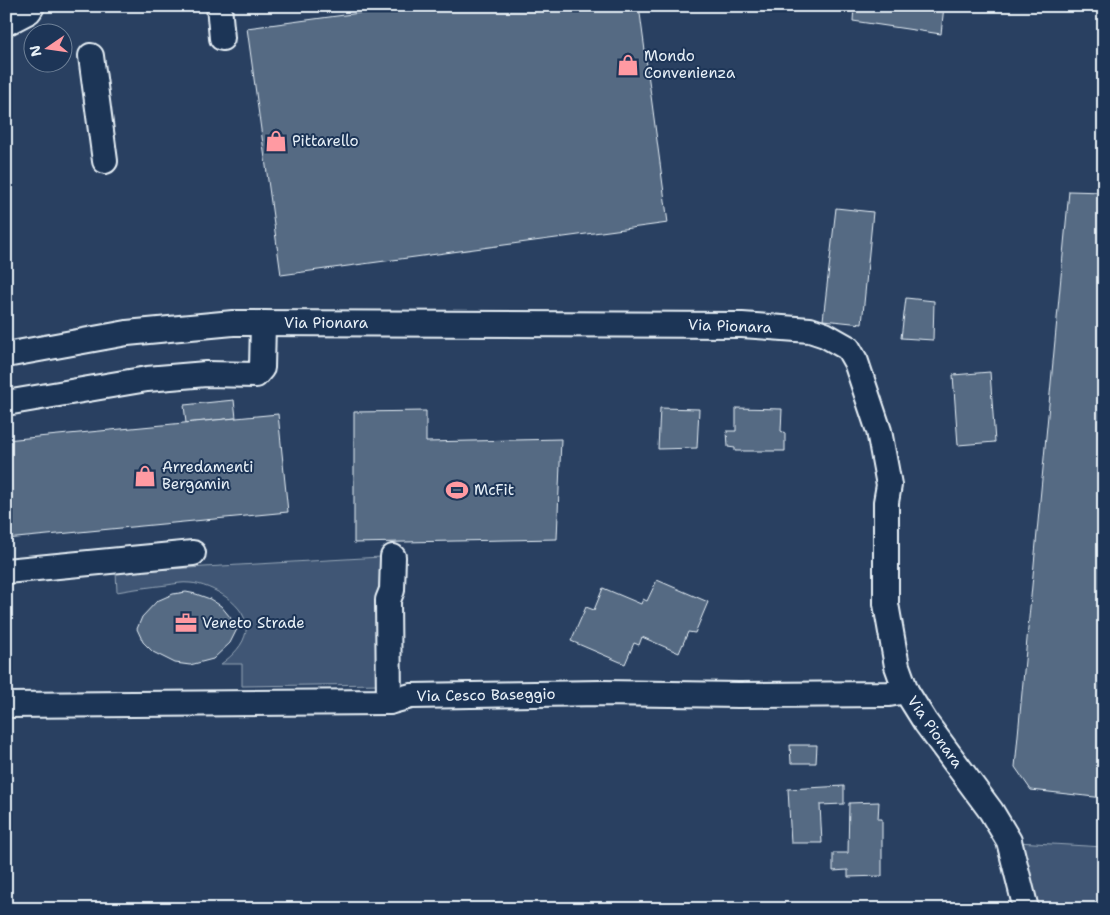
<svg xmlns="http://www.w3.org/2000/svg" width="1110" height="915" viewBox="0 0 1110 915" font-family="'Shantell Sans',sans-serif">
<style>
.green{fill:#415774;stroke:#94a4b6}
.building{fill:#556a83;stroke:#e8f1f8}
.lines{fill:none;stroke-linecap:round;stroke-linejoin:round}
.minor-casing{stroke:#e8f1f8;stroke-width:28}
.minor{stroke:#1d3557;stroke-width:24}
.labels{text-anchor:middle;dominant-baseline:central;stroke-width:4;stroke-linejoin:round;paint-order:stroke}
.poi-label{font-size:15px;fill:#e8f1f8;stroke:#1d3557;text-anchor:start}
.street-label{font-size:15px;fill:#e8f1f8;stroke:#1d3557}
</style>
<rect width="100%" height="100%" fill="#294061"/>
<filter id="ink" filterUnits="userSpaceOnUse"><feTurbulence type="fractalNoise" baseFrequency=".02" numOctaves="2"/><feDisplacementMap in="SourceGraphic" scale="10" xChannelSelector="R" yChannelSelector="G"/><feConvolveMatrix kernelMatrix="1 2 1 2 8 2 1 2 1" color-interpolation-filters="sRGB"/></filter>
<g filter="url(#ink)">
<g class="green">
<path d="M 381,557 L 383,684 L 242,686 L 242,664 L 221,664 C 232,656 244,645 246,631 C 250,606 211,584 190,583 C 182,582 174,584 167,585 C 150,587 133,589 117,592 L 116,572 Z"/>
<path d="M 1017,842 L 1104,847 L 1104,909 L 1031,909 Z"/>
</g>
<g class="building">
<path d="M 412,6 L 639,6 L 668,223 L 281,275 L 247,28 Z"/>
<path d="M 854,6 L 944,6 L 941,34 L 853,21 Z"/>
<path d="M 1069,191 L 1104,192 L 1104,798 L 1031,790 L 1015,767 Z"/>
<path d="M 836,208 L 873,212 L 862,324 L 823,320 Z"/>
<path d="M 906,298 L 934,301 L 933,340 L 901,338 Z"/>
<path d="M 990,372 L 995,442 L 958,445 L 953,375 Z"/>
<path d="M 234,400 L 236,418 L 186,423 L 184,405 Z"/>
<path d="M 660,408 L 699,409 L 697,448 L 658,449 Z"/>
<path d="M 736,408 L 782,409 L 781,431 L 785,433 L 785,451 L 735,451 L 735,448 L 728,447 L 727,431 L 736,431 Z"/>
<path d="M 426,411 L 426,442 L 561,439 L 557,539 L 354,543 L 354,412 Z"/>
<path d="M 278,414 L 288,512 L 6,539 L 6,440 Z"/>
<path d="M 657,580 L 708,602 L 695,633 L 688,632 L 679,653 L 642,637 L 639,645 L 634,643 L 625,664 L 571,641 L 586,607 L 594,610 L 603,588 L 641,604 L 643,599 L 647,601 Z"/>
<path d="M 186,592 L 196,594 L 210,599 L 221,606 L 230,617 L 237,629 L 230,643 L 213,659 L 190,665 L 175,663 L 153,652 L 143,642 L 137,629 L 142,617 L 157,601 L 173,594 Z"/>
<path d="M 790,745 L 817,745 L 816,763 L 791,763 Z"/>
<path d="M 844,786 L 844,804 L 820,805 L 822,843 L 791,843 L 788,789 Z"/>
<path d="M 879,802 L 878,819 L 882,819 L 882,876 L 848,877 L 848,870 L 833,871 L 833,853 L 848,853 L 849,803 Z"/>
</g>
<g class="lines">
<g class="minor-casing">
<g id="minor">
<path d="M 219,6 L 222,38"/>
<path d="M 6,23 L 29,11 L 32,6"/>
<path d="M 91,56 L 105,161"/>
<path d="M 6,355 L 127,333 L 233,323 L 742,325 L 810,330 L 825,335 L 848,348 L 856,362 L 879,431 L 889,485 L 886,502 L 886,604 L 897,666 L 906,691 L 926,723 L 991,811 L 1009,841 L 1026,909"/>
<path d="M 6,403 L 147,379 L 206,374 L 256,375 L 262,368 L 263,323"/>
<path d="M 6,571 L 193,553"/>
<path d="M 389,702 L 388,600 L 392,590 L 393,557"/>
<path d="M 6,705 L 389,702 L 411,696 L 602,693 L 739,695 L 889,694 L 906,691"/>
</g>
</g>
<use href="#minor" class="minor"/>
</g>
</g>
<defs>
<g id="shop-bare" transform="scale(1.725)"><path d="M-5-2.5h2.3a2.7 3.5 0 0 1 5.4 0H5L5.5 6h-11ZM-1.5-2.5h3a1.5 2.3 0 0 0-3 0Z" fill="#ff9aa2" stroke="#1d3557" stroke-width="2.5" paint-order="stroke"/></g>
<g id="stadium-bare" transform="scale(1.725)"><path d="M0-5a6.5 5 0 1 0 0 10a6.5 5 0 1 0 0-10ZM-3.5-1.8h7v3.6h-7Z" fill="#ff9aa2" stroke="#1d3557" stroke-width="2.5" paint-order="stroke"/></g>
<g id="office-bare" transform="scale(1.725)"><path d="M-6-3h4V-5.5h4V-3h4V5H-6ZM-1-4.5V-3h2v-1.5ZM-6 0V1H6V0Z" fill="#ff9aa2" stroke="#1d3557" stroke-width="2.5" paint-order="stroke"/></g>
</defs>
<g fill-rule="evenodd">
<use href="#shop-bare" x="628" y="65"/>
<use href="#shop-bare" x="276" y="141"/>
<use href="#shop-bare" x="145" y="476"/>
<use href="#stadium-bare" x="457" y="490"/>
<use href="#office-bare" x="186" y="623"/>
</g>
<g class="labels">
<g class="poi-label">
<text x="644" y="56">Mondo<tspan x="644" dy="17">Convenienza</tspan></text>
<text x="292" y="141">Pittarello</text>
<text x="162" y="467">Arredamenti<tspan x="162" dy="17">Bergamin</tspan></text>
<text x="474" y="490">McFit</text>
<text x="202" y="623">Veneto Strade</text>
</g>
<g class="street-label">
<text x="326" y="323">Via Pionara</text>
<text transform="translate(730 326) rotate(2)">Via Pionara</text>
<text transform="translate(486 695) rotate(-1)">Via Cesco Baseggio</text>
<text transform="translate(935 732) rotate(55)">Via Pionara</text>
</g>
</g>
<rect width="1110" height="915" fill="none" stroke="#1d3557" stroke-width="25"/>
<rect x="12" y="12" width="1085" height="890" fill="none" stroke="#e8f1f8" stroke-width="2" filter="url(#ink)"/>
<g transform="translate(48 48) rotate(257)"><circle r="24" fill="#1d3557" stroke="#6e8097"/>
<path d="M0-4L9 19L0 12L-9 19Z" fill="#ff9aa2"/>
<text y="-8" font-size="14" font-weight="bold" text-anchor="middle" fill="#e8f1f8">N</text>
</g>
</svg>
